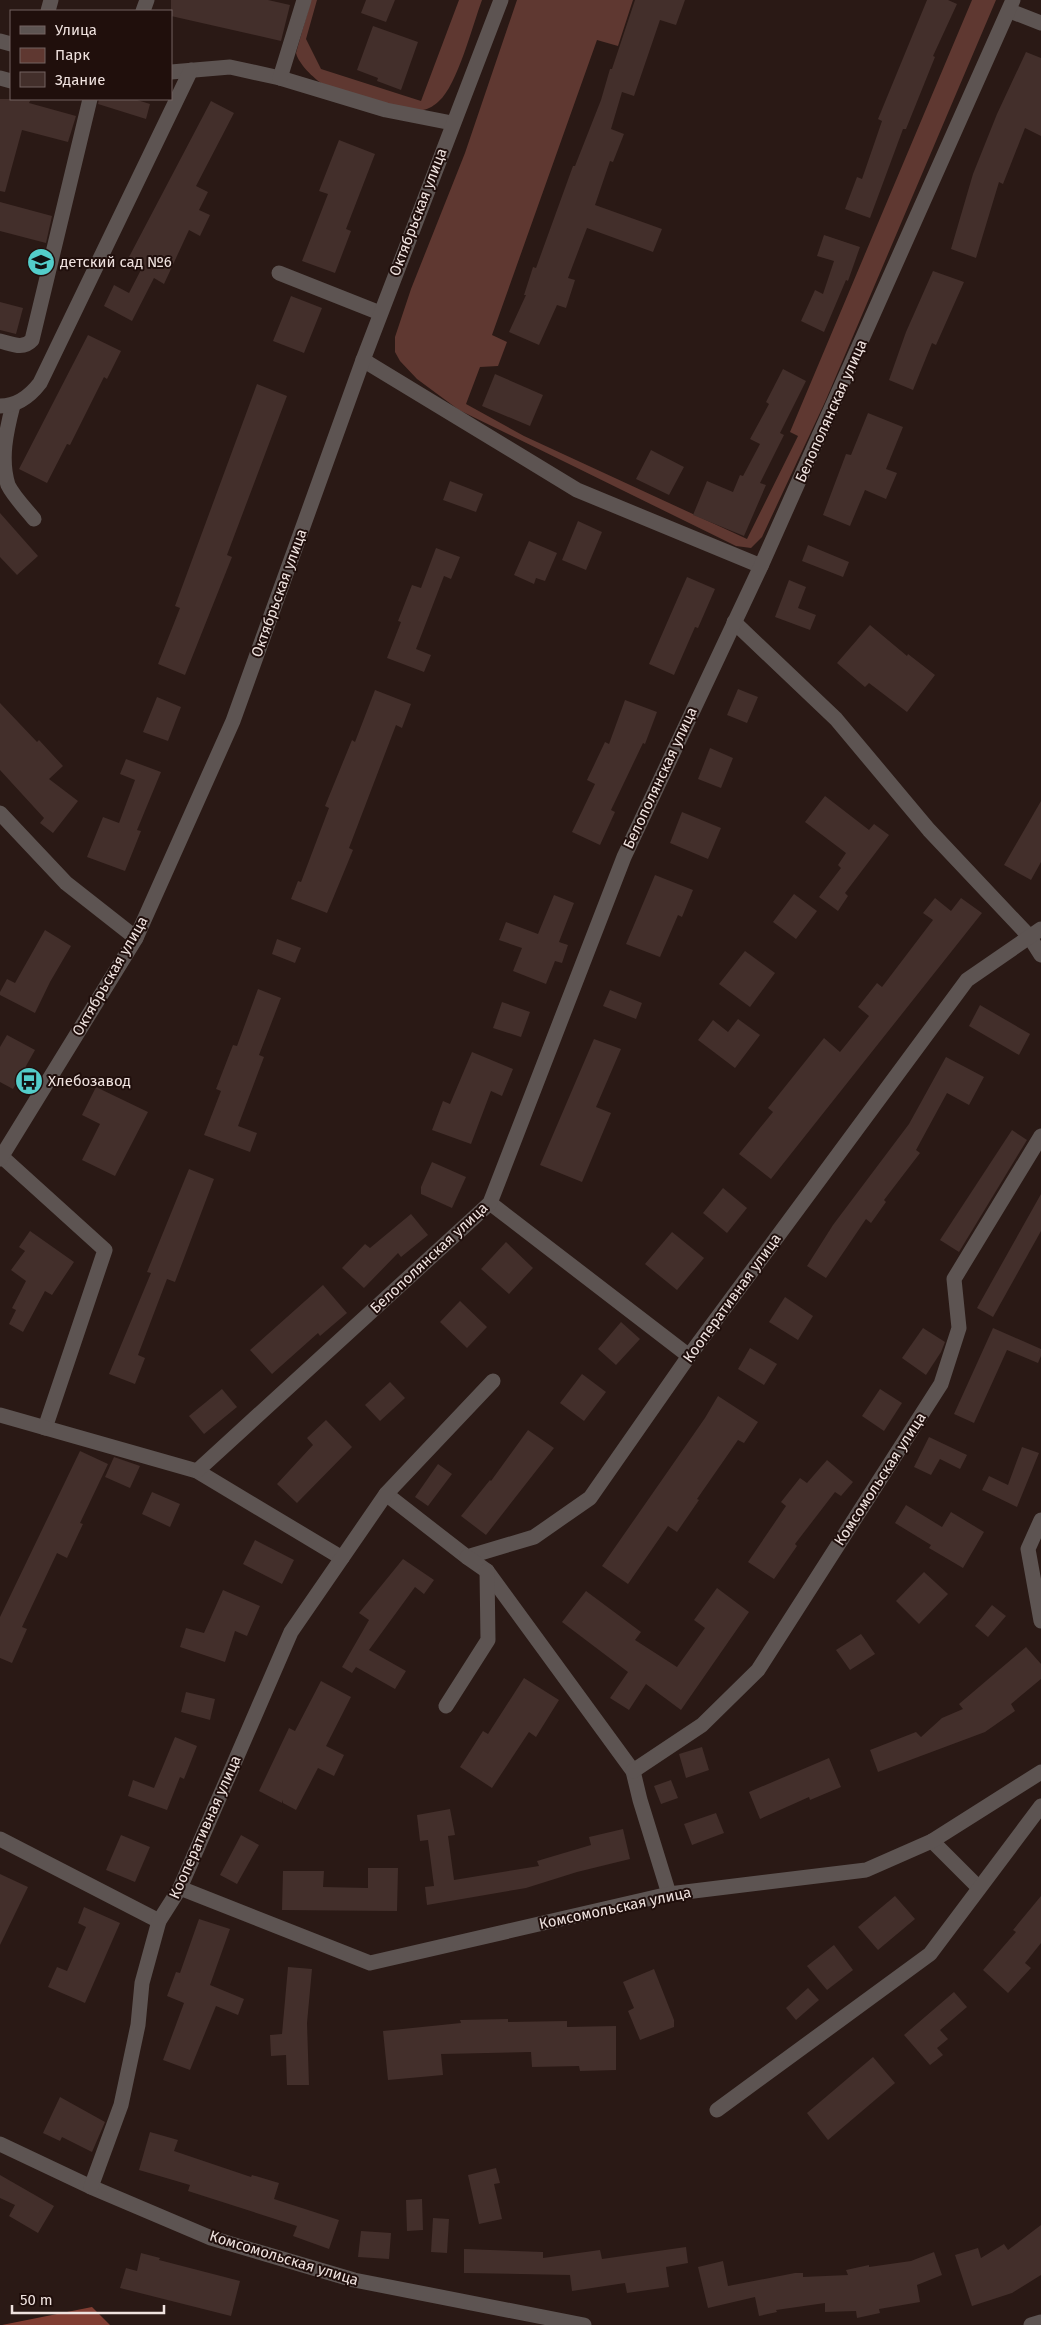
<svg xmlns="http://www.w3.org/2000/svg" width="1041" height="2325" viewBox="0 0 1041 2325" font-family="'Fira Sans',sans-serif">
<style>
.green{fill:#5f3831}
.forest{fill:#803d32}
.building{fill:#432f2b}
.lines{fill:none;stroke-linecap:round;stroke-linejoin:round}
.minor{stroke:#5d5452;stroke-width:15}
.labels{text-anchor:middle;dominant-baseline:central;stroke-width:4;stroke-linejoin:round;paint-order:stroke}
.street-label{font-size:15px;fill:#efe2df;stroke:#200f0c}
.poi-label{font-size:15px;fill:#efe2df;stroke:#200f0c;text-anchor:start}
</style>
<rect width="100%" height="100%" fill="#2a1915"/>
<g class="green">
<path d="M 311,0 L 317,0 L 306,39 L 321,69 L 421,101 L 459,0 L 482,0 C 473,24 457,86 439,101 C 435,105 429,109 423,110 C 406,111 339,91 323,84 C 314,79 298,63 296,53 Z"/>
<path d="M 517,0 L 633,0 L 618,46 L 597,40 L 492,335 L 507,342 L 498,366 L 480,367 L 466,404 L 524,436 L 747,539 L 798,436 L 790,432 L 972,0 L 996,0 L 825,402 L 762,537 L 751,548 L 736,546 L 459,410 L 417,379 L 400,361 L 395,352 L 395,337 L 411,289 L 465,153 Z"/>
</g>
<path class="forest" d="M 92,2307 L 110,2325 L 2,2325 Z"/>
<g class="building">
<path d="M 171,0 L 268,0 L 290,5 L 281,41 L 171,16 Z"/>
<path d="M 366,0 L 395,0 L 386,22 L 361,13 Z"/>
<path d="M 635,0 L 685,0 L 676,25 L 660,20 L 634,96 L 622,92 L 611,129 L 624,134 L 613,162 L 610,161 L 595,205 L 662,229 L 653,252 L 587,228 L 568,278 L 575,280 L 566,308 L 557,305 L 539,345 L 509,332 L 526,295 L 524,295 L 533,267 L 536,268 L 573,166 L 575,166 L 601,100 L 610,69 L 612,69 Z"/>
<path d="M 927,0 L 948,0 L 957,4 L 933,56 L 935,57 L 906,129 L 903,129 L 870,218 L 845,209 L 857,177 L 862,179 L 882,121 L 878,119 Z"/>
<path d="M 373,26 L 418,42 L 401,90 L 377,81 L 378,78 L 357,70 Z"/>
<path d="M 1026,52 L 1041,58 L 1041,136 L 1025,128 L 1003,184 L 999,182 L 976,258 L 951,249 L 973,174 L 997,114 Z"/>
<path d="M 0,99 L 31,99 L 29,103 L 76,116 L 68,142 L 22,130 L 5,192 L 0,191 Z"/>
<path d="M 99,99 L 134,99 L 150,104 L 146,119 L 98,104 Z"/>
<path d="M 211,101 L 234,113 L 196,186 L 208,192 L 199,210 L 210,215 L 200,236 L 189,230 L 164,284 L 154,278 L 132,321 L 104,306 L 114,285 L 129,293 L 144,264 L 129,257 Z"/>
<path d="M 339,140 L 375,154 L 346,229 L 351,231 L 335,273 L 302,261 L 328,194 L 319,191 Z"/>
<path d="M 0,202 L 52,216 L 46,243 L 0,231 Z"/>
<path d="M 824,235 L 860,247 L 848,281 L 846,280 L 824,332 L 801,321 L 815,290 L 823,294 L 834,261 L 817,256 Z"/>
<path d="M 933,271 L 964,282 L 936,345 L 932,343 L 913,390 L 889,380 L 906,332 Z"/>
<path d="M 291,296 L 322,308 L 304,353 L 273,341 Z"/>
<path d="M 0,302 L 23,308 L 16,334 L 0,330 Z"/>
<path d="M 88,335 L 121,351 L 107,379 L 104,377 L 70,445 L 67,444 L 47,483 L 19,469 Z"/>
<path d="M 783,369 L 806,381 L 780,433 L 784,435 L 760,483 L 766,485 L 744,536 L 693,515 L 707,481 L 733,492 L 740,475 L 743,476 L 760,444 L 750,439 L 769,404 L 766,402 Z"/>
<path d="M 495,374 L 543,395 L 530,426 L 482,406 Z"/>
<path d="M 257,384 L 287,396 L 227,555 L 232,557 L 185,675 L 158,664 L 180,608 L 175,606 Z"/>
<path d="M 868,413 L 903,427 L 886,469 L 897,473 L 886,499 L 865,490 L 850,526 L 823,515 L 846,454 L 851,455 Z"/>
<path d="M 651,450 L 684,467 L 669,495 L 636,479 Z"/>
<path d="M 450,481 L 483,494 L 476,512 L 443,500 Z"/>
<path d="M 0,513 L 38,556 L 17,575 L 0,557 Z"/>
<path d="M 578,521 L 602,532 L 586,570 L 562,560 Z"/>
<path d="M 529,541 L 557,553 L 545,581 L 536,578 L 534,584 L 514,575 Z"/>
<path d="M 808,545 L 849,562 L 843,577 L 802,561 Z"/>
<path d="M 436,548 L 460,557 L 451,579 L 444,576 L 416,649 L 431,655 L 424,672 L 387,658 L 401,622 L 398,621 L 412,585 L 421,588 Z"/>
<path d="M 687,577 L 715,589 L 698,628 L 695,627 L 674,675 L 649,664 Z"/>
<path d="M 789,580 L 806,587 L 798,608 L 816,615 L 810,630 L 775,617 Z"/>
<path d="M 870,625 L 907,656 L 908,654 L 935,675 L 907,712 L 869,683 L 865,687 L 837,663 Z"/>
<path d="M 738,689 L 758,697 L 747,723 L 727,715 Z"/>
<path d="M 375,690 L 411,704 L 402,728 L 396,725 L 349,848 L 353,850 L 327,913 L 291,899 L 298,881 L 301,882 L 329,808 L 325,806 L 352,740 L 355,742 Z"/>
<path d="M 157,697 L 181,707 L 168,741 L 143,732 Z"/>
<path d="M 625,700 L 657,712 L 645,744 L 643,743 L 611,810 L 615,812 L 600,845 L 572,832 L 595,784 L 587,780 L 605,742 L 609,744 Z"/>
<path d="M 0,703 L 37,742 L 39,740 L 63,766 L 49,779 L 78,801 L 53,833 L 40,823 L 44,818 L 0,770 Z"/>
<path d="M 710,748 L 733,758 L 721,788 L 698,779 Z"/>
<path d="M 126,759 L 161,772 L 137,830 L 141,831 L 125,871 L 87,857 L 103,817 L 119,823 L 135,780 L 120,774 Z"/>
<path d="M 825,796 L 869,830 L 874,824 L 889,835 L 845,893 L 848,896 L 838,911 L 819,897 L 841,868 L 838,865 L 846,853 L 805,822 Z"/>
<path d="M 1041,801 L 1041,862 L 1031,880 L 1004,865 Z"/>
<path d="M 682,812 L 721,828 L 708,859 L 670,843 Z"/>
<path d="M 655,875 L 693,890 L 682,917 L 678,915 L 660,957 L 626,944 Z"/>
<path d="M 794,894 L 817,911 L 796,939 L 773,922 Z"/>
<path d="M 554,895 L 574,903 L 559,942 L 568,945 L 562,963 L 555,961 L 546,984 L 513,971 L 522,948 L 499,940 L 506,922 L 538,934 Z"/>
<path d="M 935,898 L 951,911 L 961,898 L 982,913 L 771,1179 L 739,1154 L 773,1112 L 768,1108 L 824,1038 L 840,1052 L 869,1016 L 858,1007 L 877,983 L 882,987 L 933,920 L 923,913 Z"/>
<path d="M 45,930 L 71,946 L 50,982 L 35,1013 L 0,995 L 0,992 L 7,979 L 15,983 Z"/>
<path d="M 277,939 L 301,948 L 295,963 L 272,954 Z"/>
<path d="M 745,951 L 775,973 L 750,1007 L 719,984 Z"/>
<path d="M 258,989 L 281,998 L 259,1055 L 264,1057 L 238,1126 L 257,1133 L 250,1152 L 204,1135 L 221,1091 L 216,1089 L 233,1045 L 237,1046 Z"/>
<path d="M 610,990 L 642,1003 L 636,1019 L 603,1006 Z"/>
<path d="M 502,1002 L 530,1012 L 521,1037 L 493,1028 Z"/>
<path d="M 980,1005 L 1030,1034 L 1019,1055 L 969,1026 Z"/>
<path d="M 738,1019 L 760,1035 L 735,1068 L 698,1040 L 713,1020 L 728,1032 Z"/>
<path d="M 7,1035 L 35,1050 L 13,1089 L 0,1082 L 0,1047 Z"/>
<path d="M 594,1039 L 621,1049 L 596,1107 L 611,1113 L 582,1182 L 540,1165 Z"/>
<path d="M 472,1052 L 513,1069 L 502,1096 L 491,1091 L 471,1144 L 432,1130 L 443,1101 L 450,1104 Z"/>
<path d="M 946,1057 L 984,1077 L 969,1105 L 947,1093 L 916,1150 L 920,1153 L 884,1200 L 886,1202 L 871,1223 L 866,1219 L 826,1278 L 807,1266 L 833,1225 L 909,1124 Z"/>
<path d="M 96,1087 L 148,1112 L 115,1176 L 82,1160 L 100,1124 L 82,1115 Z"/>
<path d="M 1012,1130 L 1027,1140 L 959,1252 L 940,1240 Z"/>
<path d="M 432,1162 L 466,1177 L 452,1208 L 421,1194 L 421,1187 Z"/>
<path d="M 189,1169 L 214,1179 L 175,1282 L 167,1279 L 138,1355 L 145,1358 L 135,1384 L 109,1374 L 151,1273 L 147,1272 Z"/>
<path d="M 723,1188 L 747,1208 L 727,1233 L 703,1213 Z"/>
<path d="M 1041,1194 L 1041,1231 L 993,1317 L 977,1308 Z"/>
<path d="M 411,1214 L 428,1235 L 401,1257 L 398,1253 L 364,1288 L 342,1268 L 365,1244 L 370,1248 Z"/>
<path d="M 30,1231 L 74,1262 L 52,1295 L 45,1291 L 23,1332 L 9,1324 L 16,1310 L 12,1308 L 26,1281 L 11,1270 L 25,1251 L 19,1247 Z"/>
<path d="M 672,1232 L 704,1258 L 677,1290 L 645,1264 Z"/>
<path d="M 506,1242 L 533,1268 L 509,1294 L 481,1269 Z"/>
<path d="M 323,1285 L 347,1313 L 320,1336 L 318,1333 L 272,1374 L 250,1350 Z"/>
<path d="M 785,1297 L 813,1316 L 798,1340 L 769,1322 Z"/>
<path d="M 460,1301 L 487,1327 L 467,1348 L 440,1322 Z"/>
<path d="M 621,1322 L 640,1339 L 616,1365 L 598,1349 Z"/>
<path d="M 923,1328 L 945,1342 L 941,1352 L 926,1375 L 902,1358 Z"/>
<path d="M 993,1328 L 1041,1349 L 1041,1356 L 1038,1363 L 1007,1350 L 974,1423 L 954,1414 Z"/>
<path d="M 750,1348 L 777,1364 L 764,1385 L 738,1369 Z"/>
<path d="M 582,1374 L 606,1392 L 584,1421 L 560,1403 Z"/>
<path d="M 390,1382 L 405,1398 L 380,1421 L 365,1405 Z"/>
<path d="M 222,1389 L 237,1407 L 204,1434 L 189,1416 Z"/>
<path d="M 880,1389 L 902,1403 L 884,1431 L 862,1416 Z"/>
<path d="M 718,1396 L 758,1422 L 744,1443 L 738,1440 L 697,1499 L 699,1500 L 677,1532 L 668,1526 L 628,1584 L 602,1566 L 705,1418 Z"/>
<path d="M 326,1420 L 352,1447 L 297,1503 L 277,1484 L 313,1445 L 307,1438 Z"/>
<path d="M 528,1430 L 554,1448 L 486,1535 L 461,1516 L 490,1480 L 491,1481 Z"/>
<path d="M 929,1437 L 967,1455 L 960,1469 L 940,1459 L 931,1475 L 914,1467 Z"/>
<path d="M 1022,1447 L 1039,1453 L 1017,1507 L 982,1490 L 989,1476 L 1008,1485 Z"/>
<path d="M 80,1451 L 108,1464 L 80,1523 L 83,1524 L 67,1558 L 57,1553 L 22,1627 L 27,1629 L 12,1663 L 0,1658 L 0,1617 Z"/>
<path d="M 114,1457 L 140,1466 L 130,1488 L 105,1477 Z"/>
<path d="M 827,1460 L 853,1482 L 841,1496 L 835,1492 L 795,1544 L 797,1546 L 774,1579 L 748,1562 L 786,1506 L 781,1502 L 800,1478 L 807,1483 Z"/>
<path d="M 438,1464 L 452,1474 L 428,1506 L 415,1497 Z"/>
<path d="M 152,1492 L 180,1504 L 170,1527 L 142,1514 Z"/>
<path d="M 906,1505 L 942,1527 L 951,1512 L 984,1532 L 963,1568 L 929,1548 L 931,1545 L 895,1523 Z"/>
<path d="M 255,1540 L 294,1560 L 282,1584 L 243,1564 Z"/>
<path d="M 403,1559 L 434,1580 L 424,1594 L 415,1587 L 369,1650 L 406,1671 L 395,1689 L 356,1667 L 352,1673 L 342,1667 L 369,1620 L 359,1613 Z"/>
<path d="M 924,1572 L 948,1594 L 919,1624 L 896,1601 Z"/>
<path d="M 717,1588 L 749,1612 L 681,1710 L 646,1684 L 629,1710 L 610,1698 L 628,1672 L 562,1622 L 586,1591 L 641,1632 L 635,1640 L 677,1667 L 705,1628 L 694,1620 Z"/>
<path d="M 223,1590 L 260,1606 L 247,1636 L 235,1631 L 225,1662 L 180,1647 L 186,1628 L 204,1633 Z"/>
<path d="M 992,1605 L 1006,1616 L 988,1637 L 975,1626 Z"/>
<path d="M 861,1634 L 875,1654 L 850,1670 L 836,1650 Z"/>
<path d="M 1026,1647 L 1041,1664 L 1041,1679 L 1011,1704 L 1015,1711 L 985,1732 L 878,1772 L 870,1750 L 916,1732 L 921,1737 L 942,1718 L 963,1709 L 959,1704 Z"/>
<path d="M 524,1678 L 559,1700 L 536,1737 L 529,1732 L 492,1788 L 460,1767 L 483,1731 L 488,1734 Z"/>
<path d="M 321,1681 L 351,1697 L 326,1746 L 344,1755 L 334,1776 L 318,1768 L 296,1810 L 283,1803 L 283,1800 L 282,1803 L 259,1791 L 289,1728 L 295,1731 Z"/>
<path d="M 186,1692 L 215,1699 L 210,1720 L 181,1712 Z"/>
<path d="M 175,1737 L 197,1746 L 184,1779 L 180,1777 L 167,1810 L 128,1796 L 133,1780 L 154,1788 Z"/>
<path d="M 702,1747 L 709,1770 L 686,1778 L 679,1754 Z"/>
<path d="M 829,1758 L 841,1787 L 810,1800 L 809,1797 L 760,1819 L 749,1792 Z"/>
<path d="M 671,1780 L 678,1798 L 661,1804 L 654,1786 Z"/>
<path d="M 450,1809 L 455,1835 L 448,1836 L 454,1880 L 539,1866 L 537,1861 L 591,1845 L 589,1837 L 623,1829 L 630,1859 L 577,1872 L 526,1888 L 427,1905 L 425,1887 L 434,1886 L 428,1840 L 420,1841 L 417,1815 Z"/>
<path d="M 716,1813 L 724,1833 L 692,1845 L 684,1824 Z"/>
<path d="M 121,1835 L 150,1847 L 135,1882 L 106,1870 Z"/>
<path d="M 241,1835 L 259,1845 L 237,1884 L 220,1875 Z"/>
<path d="M 368,1868 L 398,1868 L 397,1911 L 282,1910 L 283,1871 L 324,1871 L 323,1887 L 368,1888 Z"/>
<path d="M 0,1874 L 28,1887 L 0,1945 Z"/>
<path d="M 895,1896 L 915,1919 L 878,1950 L 858,1927 Z"/>
<path d="M 1041,1896 L 1041,1943 L 1025,1963 L 1031,1968 L 1008,1993 L 983,1970 L 1016,1932 L 1013,1930 Z"/>
<path d="M 84,1907 L 120,1923 L 85,2003 L 48,1987 L 57,1967 L 67,1971 L 86,1927 L 78,1923 Z"/>
<path d="M 199,1919 L 230,1929 L 210,1985 L 244,1999 L 238,2015 L 216,2006 L 190,2070 L 163,2060 L 184,2003 L 167,1996 L 176,1972 L 180,1973 Z"/>
<path d="M 834,1945 L 853,1970 L 827,1990 L 807,1966 Z"/>
<path d="M 288,1967 L 312,1969 L 307,2023 L 309,2085 L 287,2085 L 286,2055 L 271,2056 L 270,2035 L 282,2034 Z"/>
<path d="M 654,1969 L 674,2020 L 674,2027 L 640,2040 L 628,2011 L 634,2008 L 623,1982 Z"/>
<path d="M 808,1988 L 819,2000 L 796,2020 L 786,2008 Z"/>
<path d="M 954,1992 L 967,2007 L 940,2030 L 948,2039 L 937,2048 L 943,2055 L 930,2065 L 904,2035 Z"/>
<path d="M 508,2019 L 508,2022 L 567,2021 L 567,2027 L 616,2026 L 616,2070 L 580,2071 L 579,2066 L 532,2067 L 531,2052 L 441,2054 L 443,2075 L 388,2080 L 383,2031 L 461,2023 L 460,2020 Z"/>
<path d="M 873,2057 L 895,2083 L 828,2140 L 807,2113 Z"/>
<path d="M 60,2097 L 105,2122 L 92,2152 L 62,2137 L 60,2141 L 43,2133 Z"/>
<path d="M 150,2132 L 178,2140 L 174,2151 L 251,2177 L 252,2175 L 279,2183 L 274,2199 L 339,2220 L 329,2249 L 293,2236 L 297,2226 L 188,2191 L 190,2185 L 139,2170 Z"/>
<path d="M 496,2168 L 500,2183 L 494,2184 L 502,2219 L 479,2224 L 468,2175 Z"/>
<path d="M 0,2175 L 54,2206 L 38,2233 L 9,2216 L 15,2205 L 0,2198 Z"/>
<path d="M 422,2199 L 423,2230 L 407,2231 L 406,2200 Z"/>
<path d="M 433,2218 L 449,2219 L 447,2253 L 431,2252 Z"/>
<path d="M 1041,2225 L 1041,2275 L 1012,2293 L 972,2306 L 955,2255 L 978,2248 L 981,2258 L 1004,2244 L 1008,2250 Z"/>
<path d="M 361,2231 L 391,2233 L 389,2259 L 358,2257 Z"/>
<path d="M 686,2247 L 688,2263 L 666,2267 L 669,2287 L 627,2293 L 625,2283 L 572,2291 L 570,2275 L 464,2273 L 464,2249 L 543,2252 L 543,2258 L 600,2250 L 602,2259 Z"/>
<path d="M 934,2252 L 942,2275 L 917,2285 L 920,2302 L 879,2309 L 880,2313 L 857,2318 L 856,2311 L 825,2312 L 825,2303 L 776,2310 L 777,2312 L 759,2316 L 755,2297 L 708,2308 L 698,2267 L 723,2261 L 728,2286 L 795,2273 L 803,2273 L 803,2277 L 848,2275 L 846,2270 L 869,2265 L 869,2267 L 911,2261 Z"/>
<path d="M 141,2253 L 160,2258 L 159,2260 L 240,2281 L 231,2316 L 120,2288 L 126,2268 L 137,2271 Z"/>
</g>
<g class="lines">
<g class="minor">
<path d="M 48,11 L 51,0"/>
<path d="M 143,11 L 147,0"/>
<path d="M 1010,11 L 1041,23"/>
<path d="M 0,41 L 11,44"/>
<path d="M 171,72 L 230,67 L 280,78 L 386,110 L 452,123"/>
<path d="M 0,78 L 11,81"/>
<path d="M 280,78 L 304,0"/>
<path d="M 279,273 L 380,313"/>
<path d="M 0,341 C 12,344 23,350 32,340 L 90,99"/>
<path d="M 363,360 L 577,490 L 761,566"/>
<path d="M 13,405 C 6,432 0,459 8,485 C 14,497 26,509 34,519"/>
<path d="M 0,406 C 18,406 30,396 40,383 L 191,70"/>
<path d="M 734,622 L 836,719 L 929,830 L 1029,936 L 1041,955"/>
<path d="M 0,813 L 66,883 L 136,938"/>
<path d="M 0,1155 L 105,1250 L 45,1428"/>
<path d="M 0,1159 L 136,938 L 233,721 L 363,360 L 501,0"/>
<path d="M 490,1203 L 689,1356"/>
<path d="M 0,1415 L 197,1471 L 342,1558"/>
<path d="M 197,1471 L 490,1203 L 624,857 L 761,566 L 1013,0"/>
<path d="M 386,1494 L 467,1557 L 534,1537 L 590,1498 L 689,1356 L 967,980 L 1041,929"/>
<path d="M 1041,1520 L 1028,1549 L 1041,1621"/>
<path d="M 467,1557 L 487,1571 L 633,1771 L 640,1800 L 669,1894"/>
<path d="M 446,1706 L 488,1640 L 487,1571"/>
<path d="M 633,1771 L 702,1725 L 758,1670 L 941,1384 L 959,1328 L 954,1279 L 1041,1136"/>
<path d="M 0,1839 L 159,1921"/>
<path d="M 932,1841 L 979,1888"/>
<path d="M 180,1888 L 370,1963 L 669,1894 L 866,1870 L 932,1841 L 1041,1772"/>
<path d="M 717,2110 L 930,1954 L 1041,1806"/>
<path d="M 0,2144 L 91,2187 L 211,2238 L 354,2280 L 584,2325"/>
<path d="M 91,2187 L 121,2105 L 138,2025 L 142,1983 L 159,1921 L 180,1888 L 291,1632 L 386,1494 L 493,1381"/>
<path d="M 1031,2325 L 1041,2322"/>
</g>
</g>
<defs>
<g id="school-disc" transform="scale(1.4375)"><circle r="9.5" fill="#53cdca" stroke="#200f0c"/><path d="M0-5L7-2L0 1L-7-2ZM-4 1L0 2.5L4 1V4Q0 6-4 4Z" fill="#111"/></g>
<g id="bus-disc" transform="scale(1.4375)"><circle r="9.5" fill="#53cdca" stroke="#200f0c"/><path d="M-5-6H5V4H4V6H2V4H-2V6H-4V4H-5ZM-3.5-4V0h7V-4ZM-3.5 1.2v1.5H-2V1.2ZM2 1.2v1.5H3.5V1.2Z" fill="#111"/></g>
</defs>
<g fill-rule="evenodd">
<use href="#school-disc" x="41" y="262"/>
<use href="#bus-disc" x="29" y="1081"/>
</g>
<g class="labels">
<g class="street-label">
<text transform="translate(418 212) rotate(-69)">Октябрьская улица</text>
<text transform="translate(831 411) rotate(-66)">Белополянская улица</text>
<text transform="translate(279 593) rotate(-70)">Октябрьская улица</text>
<text transform="translate(660 778) rotate(-65)">Белополянская улица</text>
<text transform="translate(110 976) rotate(-60)">Октябрьская улица</text>
<text transform="translate(429 1258) rotate(-43)">Белополянская улица</text>
<text transform="translate(732 1298) rotate(-54)">Кооперативная улица</text>
<text transform="translate(880 1479) rotate(-57)">Комсомольская улица</text>
<text transform="translate(205 1827) rotate(-66)">Кооперативная улица</text>
<text transform="translate(615 1908) rotate(-12)">Комсомольская улица</text>
<text transform="translate(284 2258) rotate(17)">Комсомольская улица</text>
</g>
<g class="poi-label">
<text x="60" y="262">детский сад №6</text>
<text x="48" y="1081">Хлебозавод</text>
</g>
</g>
<rect x="10" y="10" width="162" height="90" fill="#200f0c" stroke="#736360"/>
<rect x="20" y="26" width="25" height="8" fill="#5d5452" stroke="#736360"/>
<text x="55" y="35" font-size="15" fill="#efe2df">Улица</text>
<rect x="20" y="48" width="25" height="15" fill="#5f3831" stroke="#736360"/>
<text x="55" y="60" font-size="15" fill="#efe2df">Парк</text>
<rect x="20" y="72" width="25" height="15" fill="#432f2b" stroke="#736360"/>
<text x="55" y="85" font-size="15" fill="#efe2df">Здание</text>
<path d="M12 2305v8h152v-8" fill="none" stroke="#efe2df" stroke-width="2.5"/>
<text x="20" y="2305" font-size="15" fill="#efe2df" stroke="#200f0c" stroke-width="4" paint-order="stroke">50 m</text>
</svg>
